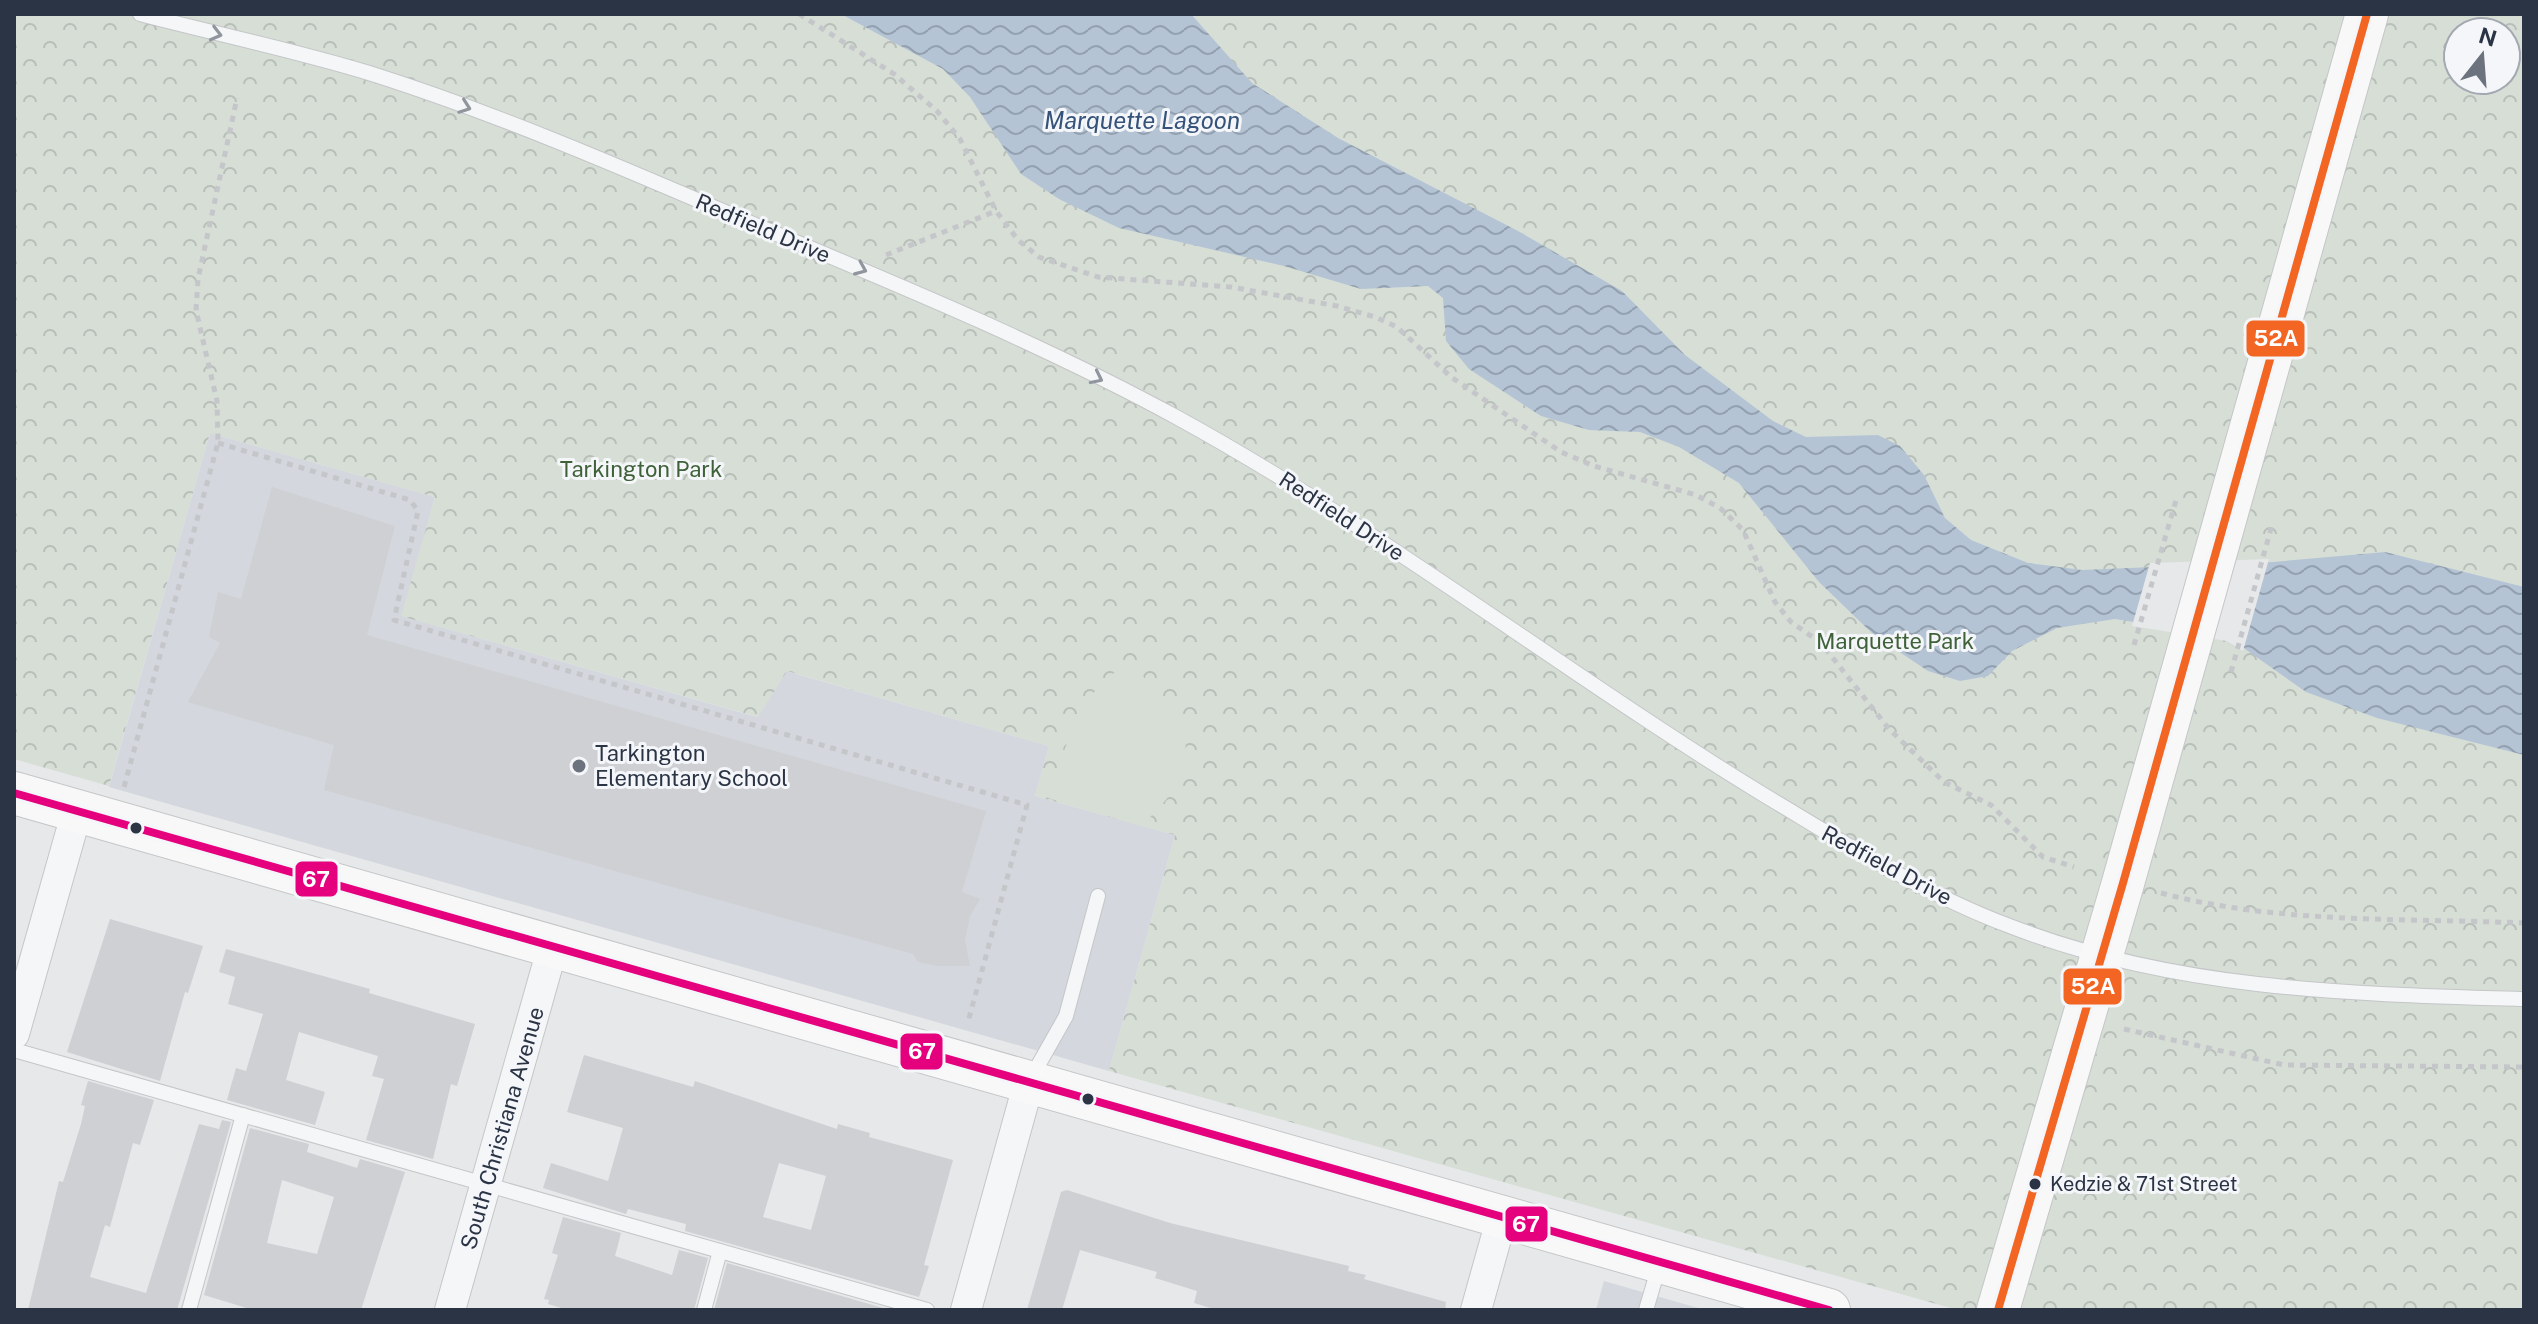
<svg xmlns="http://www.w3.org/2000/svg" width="2538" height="1324" viewBox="0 0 2538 1324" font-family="'Public Sans',sans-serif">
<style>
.built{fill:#d4d7dd}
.park{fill:url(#park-crowns);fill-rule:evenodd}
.garden{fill:#d6ded6}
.water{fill:url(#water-waves)}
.pier{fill:#e6e8ea}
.building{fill:#ced0d3;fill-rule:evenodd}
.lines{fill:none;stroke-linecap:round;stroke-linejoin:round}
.lane-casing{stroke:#c4c6c8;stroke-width:16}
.street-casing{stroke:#c4c6c8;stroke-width:32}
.secondary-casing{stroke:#c4c6c8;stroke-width:44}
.path{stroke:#c5c6ca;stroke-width:5;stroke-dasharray:6 6;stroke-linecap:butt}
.lane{stroke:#f5f6f7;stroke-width:14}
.street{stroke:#f5f6f7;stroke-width:30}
.secondary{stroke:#f8f8f8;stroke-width:42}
.bus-1-casing{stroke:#f4f6f9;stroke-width:14}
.bus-2-casing{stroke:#f4f6f9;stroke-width:14}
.bus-1{stroke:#e5007d;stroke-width:8}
.bus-2{stroke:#f26522;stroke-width:8}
.oneway{stroke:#90959e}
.poi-dot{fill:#6c737f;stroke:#f4f6f9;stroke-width:3}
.bus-dot{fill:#2b3445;stroke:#f4f6f9;stroke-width:3}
.labels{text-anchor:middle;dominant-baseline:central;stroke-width:6;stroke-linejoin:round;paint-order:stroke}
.bus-label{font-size:20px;fill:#2b3445;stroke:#f4f6f9;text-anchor:start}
.street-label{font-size:22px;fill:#2b3445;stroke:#f4f6f9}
.park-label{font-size:22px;fill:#3f6138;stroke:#f4f6f9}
.poi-label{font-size:22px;fill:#2b3445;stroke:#f4f6f9;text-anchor:start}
.water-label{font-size:24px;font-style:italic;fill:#34527a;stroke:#f4f6f9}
.line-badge{stroke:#f4f6f9;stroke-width:3}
.badge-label{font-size:22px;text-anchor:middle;font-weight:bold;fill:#fff}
</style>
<defs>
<pattern id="park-crowns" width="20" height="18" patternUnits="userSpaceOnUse" patternTransform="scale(2)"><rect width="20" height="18" fill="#d6ded6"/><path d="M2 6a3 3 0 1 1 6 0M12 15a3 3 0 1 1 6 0" fill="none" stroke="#b8bfb9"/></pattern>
<pattern id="water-waves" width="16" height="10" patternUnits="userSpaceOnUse" patternTransform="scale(2)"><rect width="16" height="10" fill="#b4c4d5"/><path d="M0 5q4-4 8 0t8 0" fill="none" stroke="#93a0af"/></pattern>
</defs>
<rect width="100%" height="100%" fill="#e6e8ea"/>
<g class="built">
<path d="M 210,433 L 435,497 L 402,616 L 757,717 L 786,671 L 1049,746 L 1035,796 L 1175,835 L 1109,1071 L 109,787 Z"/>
<path d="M 1604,1281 L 1705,1310 L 1596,1310 Z"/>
</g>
<path class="park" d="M 14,14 L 2524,14 L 2524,1310 L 1958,1310 L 1109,1071 L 1175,835 L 1035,796 L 1049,746 L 787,671 L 758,717 L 401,616 L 435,497 L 210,433 L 109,786 L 14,759 ZM 2458,32 L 2506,32 L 2506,80 L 2458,80 Z"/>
<path class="garden" d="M 1137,664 L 1157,703 L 1186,736 C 1185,781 1173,795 1141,826 L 1048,798 C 1063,755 1085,671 1137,664 Z"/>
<path class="water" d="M 841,14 L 1191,14 L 1252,83 L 1338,138 L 1518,231 L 1622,291 L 1685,355 L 1773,421 L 1806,437 L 1878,435 L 1900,446 L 1924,475 L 1945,518 L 1971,540 L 2028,563 L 2082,570 L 2273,562 L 2385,552 L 2524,587 L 2524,755 L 2377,718 L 2306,692 L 2228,637 L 2115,619 L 2057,628 L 2012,651 L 1988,676 L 1960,681 L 1928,671 L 1874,635 L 1819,582 L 1739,483 L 1679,447 L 1640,432 L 1589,430 L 1541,416 L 1469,369 L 1446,341 L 1443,298 L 1428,286 L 1361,289 L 1284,266 L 1119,228 L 1059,199 L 1021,174 L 970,97 L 943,69 Z"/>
<path class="pier" d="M 2269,559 L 2243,651 L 2227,641 L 2132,626 L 2150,563 Z"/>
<g class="building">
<path d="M 272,487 L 395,526 L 367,635 L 986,811 L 962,892 L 980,899 L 970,916 L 965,940 L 970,966 L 938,966 L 918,962 L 913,954 L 324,790 L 334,745 L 188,702 L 220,643 L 209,637 L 218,592 L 241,599 Z"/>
<path d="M 110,919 L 203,946 L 188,993 L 185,992 L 160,1081 L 67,1052 Z"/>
<path d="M 226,949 L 370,989 L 369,993 L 475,1024 L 457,1086 L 451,1084 L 433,1159 L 366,1140 L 384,1079 L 372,1076 L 378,1056 L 299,1032 L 286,1080 L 325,1092 L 315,1125 L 227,1100 L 236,1068 L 246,1071 L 263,1014 L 228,1004 L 235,977 L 219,972 Z"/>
<path d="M 584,1055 L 693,1087 L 695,1081 L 837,1129 L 838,1124 L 870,1133 L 869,1137 L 953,1160 L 924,1265 L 929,1266 L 919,1297 L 685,1231 L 686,1224 L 628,1209 L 626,1214 L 543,1188 L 551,1163 L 608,1181 L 623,1128 L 567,1112 ZM 779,1163 L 826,1176 L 811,1230 L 763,1217 Z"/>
<path d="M 88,1081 L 154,1100 L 140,1145 L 133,1143 L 110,1227 L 105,1225 L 90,1277 L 146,1293 L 199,1124 L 219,1129 L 222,1120 L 231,1122 L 177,1310 L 28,1310 L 59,1181 L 63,1182 L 81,1124 L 85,1106 L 81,1105 Z"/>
<path d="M 250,1128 L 309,1144 L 307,1152 L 357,1168 L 360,1159 L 405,1172 L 361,1310 L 253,1310 L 204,1295 ZM 282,1180 L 334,1197 L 317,1254 L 267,1243 Z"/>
<path d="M 1067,1190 L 1170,1223 L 1349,1266 L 1348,1271 L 1366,1275 L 1364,1279 L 1446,1302 L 1445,1310 L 1217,1310 L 1194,1303 L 1197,1291 L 1155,1278 L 1157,1272 L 1080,1250 L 1062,1310 L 1027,1310 L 1061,1192 Z"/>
<path d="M 563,1217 L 621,1233 L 615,1256 L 672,1275 L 679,1250 L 708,1258 L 694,1310 L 568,1310 L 548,1304 L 549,1300 L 544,1299 L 558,1255 L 552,1253 Z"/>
<path d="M 727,1263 L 890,1310 L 714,1310 Z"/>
</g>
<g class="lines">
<g class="lane-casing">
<g id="lane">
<path d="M 140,14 C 216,34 294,50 369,73 C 502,115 632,172 760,227 C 901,286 1044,345 1178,418 C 1382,530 1566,674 1764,795 C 1843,842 1920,892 2007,925 C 2172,990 2349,994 2524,999"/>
<path d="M 14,1050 L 927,1310"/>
<path d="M 1031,1078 L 1066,1016 L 1098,896"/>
<path d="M 189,1310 L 243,1115"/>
<path d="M 704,1310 L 720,1251"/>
<path d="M 1646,1310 L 1659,1266"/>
</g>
</g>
<g class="street-casing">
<g id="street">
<path d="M 14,1034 L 77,811"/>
<path d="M 450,1310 L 553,946"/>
<path d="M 966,1310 L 1029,1082"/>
<path d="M 1476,1310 L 1502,1217"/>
</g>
</g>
<g class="secondary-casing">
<g id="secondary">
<path d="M 14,793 L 1829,1310"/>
<path d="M 1998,1310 L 2123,883 L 2367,14"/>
</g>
</g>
<g class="path">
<path d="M 799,14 L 894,74 L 937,111 L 960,139 L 996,211 L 1018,240 L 1039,257 L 1098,277 L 1231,287 L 1337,306 L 1375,317 L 1397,327 L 1451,377 L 1561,452 L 1594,466 L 1696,495 L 1720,508 L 1743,530 L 1775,602 L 1791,622 L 1821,643 L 1889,729 L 1944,782 L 1991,805 L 2043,857 L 2074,867"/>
<path d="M 886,255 L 996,211"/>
<path d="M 218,443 L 410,500 L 418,511 L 394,620 L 1027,805 L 968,1022"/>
<path d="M 2134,645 L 2177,497"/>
<path d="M 2231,672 L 2272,525"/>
<path d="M 124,787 L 218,443 L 217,401 L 196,310 L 198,279 L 237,98"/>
<path d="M 2161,893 C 2278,924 2404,918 2524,923"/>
<path d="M 2124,1029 L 2284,1065 L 2524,1067"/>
</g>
<use href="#lane" class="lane"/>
<use href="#street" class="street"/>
<use href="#secondary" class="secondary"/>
<g class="bus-1-casing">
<path id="bus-1" d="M 14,793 L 1829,1310"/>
</g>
<g class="bus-2-casing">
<path id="bus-2" d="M 1998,1310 L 2123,883 L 2367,14"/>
</g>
<use href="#bus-1" class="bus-1"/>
<use href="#bus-2" class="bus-2"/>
</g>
<defs><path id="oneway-chevron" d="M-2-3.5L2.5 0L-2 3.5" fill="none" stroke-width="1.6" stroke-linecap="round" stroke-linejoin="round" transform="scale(2)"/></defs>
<g class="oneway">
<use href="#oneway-chevron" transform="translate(216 34) rotate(14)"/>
<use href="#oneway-chevron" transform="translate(465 107) rotate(20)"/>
<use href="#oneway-chevron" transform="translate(861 269) rotate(23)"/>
<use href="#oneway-chevron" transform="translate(1097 378) rotate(26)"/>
</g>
<circle class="poi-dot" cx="579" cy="766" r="8"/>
<g class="bus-dot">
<circle cx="136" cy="828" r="7"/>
<circle cx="1088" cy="1099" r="7"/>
<circle cx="2035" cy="1184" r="7"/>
</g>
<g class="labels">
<g class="bus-label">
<text x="2050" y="1184">Kedzie &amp; 71st Street</text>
</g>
<g class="street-label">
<text transform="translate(763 228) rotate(23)">Redfield Drive</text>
<text transform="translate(1342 516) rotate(33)">Redfield Drive</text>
<text transform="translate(1887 865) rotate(28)">Redfield Drive</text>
<text transform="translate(502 1128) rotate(-74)">South Christiana Avenue</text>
</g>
<g class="park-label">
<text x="641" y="469">Tarkington Park</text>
<text x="1895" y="641">Marquette Park</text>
</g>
<g class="poi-label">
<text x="595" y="753">Tarkington<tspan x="595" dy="25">Elementary School</tspan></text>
</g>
<g class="water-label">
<text x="1142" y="120">Marquette Lagoon</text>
</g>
</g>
<g class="line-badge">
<rect x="2245" y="319" width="61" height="39" rx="8" fill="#f26522"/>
<rect x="294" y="860" width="45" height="38" rx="8" fill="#e5007d"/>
<rect x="2062" y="967" width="61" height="39" rx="8" fill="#f26522"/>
<rect x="899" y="1032" width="45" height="39" rx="8" fill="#e5007d"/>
<rect x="1504" y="1205" width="45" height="38" rx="8" fill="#e5007d"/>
</g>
<g class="badge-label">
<text x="2276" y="346">52A</text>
<text x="316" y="887">67</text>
<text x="2093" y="994">52A</text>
<text x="922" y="1059">67</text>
<text x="1526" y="1232">67</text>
</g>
<rect width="2538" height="1324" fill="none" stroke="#2b3445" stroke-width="32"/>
<g transform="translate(2482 56) rotate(17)"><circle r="38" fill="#f4f6f9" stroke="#a4a8b1" stroke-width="2"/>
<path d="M0-6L14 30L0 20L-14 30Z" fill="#6c737f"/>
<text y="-12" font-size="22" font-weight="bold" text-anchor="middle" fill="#2b3445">N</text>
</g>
</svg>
